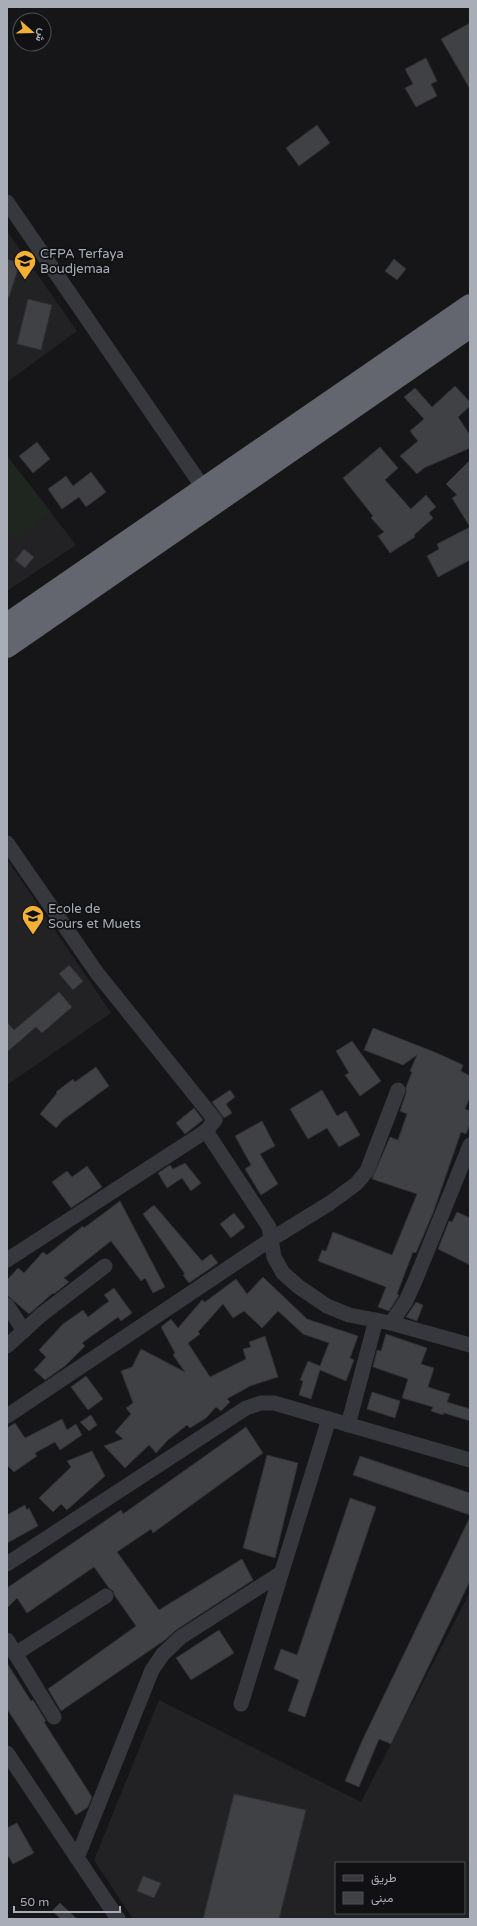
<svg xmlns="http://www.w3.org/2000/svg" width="477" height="1926" viewBox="0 0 477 1926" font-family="'Varela Round',Vazirmatn,sans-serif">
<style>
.built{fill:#222225;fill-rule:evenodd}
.green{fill:#1e261f}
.building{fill:#404145;stroke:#303034}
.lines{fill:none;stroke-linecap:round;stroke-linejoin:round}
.minor{stroke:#37383d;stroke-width:15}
.highway{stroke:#63666e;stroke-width:22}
.labels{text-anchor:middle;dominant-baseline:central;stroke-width:3.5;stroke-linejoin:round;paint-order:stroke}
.poi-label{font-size:13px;fill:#a8adb8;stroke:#111113;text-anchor:start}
</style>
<rect width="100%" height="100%" fill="#161618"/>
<g class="built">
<path d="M 7,231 L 77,331 L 7,382 Z"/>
<path d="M 7,456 L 76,545 L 7,591 Z"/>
<path d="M 7,859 L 111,1013 L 7,1085 Z"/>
<path d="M 470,1592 L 470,1919 L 133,1919 L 94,1860 L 159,1700 L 361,1802 ZM 336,1863 L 464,1863 L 464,1913 L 336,1913 Z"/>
</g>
<path class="green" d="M 7,456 L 51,512 L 15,540 L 7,530 Z"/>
<g class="building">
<path d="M 470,23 L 470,89 L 441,39 Z"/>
<path d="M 426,58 L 437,81 L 431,84 L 437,96 L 416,107 L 405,88 L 413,84 L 405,69 Z"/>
<path d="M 317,125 L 330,143 L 299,166 L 286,148 Z"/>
<path d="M 7,259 L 20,263 L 9,297 L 7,297 Z"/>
<path d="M 394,259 L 406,269 L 397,280 L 385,271 Z"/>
<path d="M 28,299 L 52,305 L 41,350 L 17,344 Z"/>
<path d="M 455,386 L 470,402 L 470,406 L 458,417 L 470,435 L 470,448 L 424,468 L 417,474 L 400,456 L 418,441 L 410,431 L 424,419 L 404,397 L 415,388 L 432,407 Z"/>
<path d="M 37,442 L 50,459 L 33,473 L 19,456 Z"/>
<path d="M 380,447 L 398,468 L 385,480 L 411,509 L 426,495 L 436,507 L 429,513 L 433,518 L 414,535 L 415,537 L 390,553 L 378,536 L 384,532 L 371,518 L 373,516 L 343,478 Z"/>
<path d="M 470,460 L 470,560 L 438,577 L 427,556 L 439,549 L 437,544 L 470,527 L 452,498 L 457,495 L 446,484 Z"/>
<path d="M 91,472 L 106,492 L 86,507 L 79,497 L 62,509 L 48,489 L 66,476 L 73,486 Z"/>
<path d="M 24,549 L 34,557 L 25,568 L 15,560 Z"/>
<path d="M 69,965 L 83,981 L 73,990 L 59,974 Z"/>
<path d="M 59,992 L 72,1007 L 42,1033 L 36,1027 L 7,1052 L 7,1022 L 14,1030 Z"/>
<path d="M 373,1028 L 437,1053 L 463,1065 L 461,1071 L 470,1076 L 470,1097 L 465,1109 L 470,1111 L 470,1124 L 466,1134 L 461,1132 L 433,1213 L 416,1253 L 413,1252 L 397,1294 L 399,1295 L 398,1297 L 389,1311 L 378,1307 L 386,1287 L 318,1261 L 322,1250 L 326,1251 L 333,1232 L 392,1255 L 417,1194 L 372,1179 L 390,1137 L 398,1140 L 407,1114 L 400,1111 L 406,1093 L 406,1087 L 412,1072 L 410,1071 L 417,1055 L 403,1065 L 364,1050 Z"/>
<path d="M 352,1041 L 381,1081 L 360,1096 L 345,1075 L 349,1073 L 336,1051 Z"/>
<path d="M 96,1067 L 109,1086 L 63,1120 L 56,1128 L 40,1114 L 57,1093 L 56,1092 L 73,1079 L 75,1082 Z"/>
<path d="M 230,1090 L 235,1097 L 226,1104 L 232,1113 L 224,1118 L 212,1102 Z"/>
<path d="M 322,1090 L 337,1116 L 346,1111 L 360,1135 L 339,1147 L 327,1128 L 308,1139 L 290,1109 Z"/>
<path d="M 194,1108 L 203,1120 L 185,1134 L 176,1123 Z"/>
<path d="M 262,1121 L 275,1146 L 260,1154 L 278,1184 L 261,1195 L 245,1169 L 251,1165 L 235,1136 Z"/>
<path d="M 185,1163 L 201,1183 L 191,1191 L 182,1178 L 167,1188 L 158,1173 L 170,1165 L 173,1169 Z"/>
<path d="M 87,1166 L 102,1187 L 71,1208 L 52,1182 L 67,1171 L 72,1177 Z"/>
<path d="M 120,1201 L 165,1287 L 153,1293 L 145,1278 L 141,1281 L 111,1241 L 64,1278 L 69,1282 L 54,1294 L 53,1293 L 29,1314 L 7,1295 L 7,1280 L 18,1268 L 24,1273 L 43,1252 L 47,1255 L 83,1226 L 84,1228 Z"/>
<path d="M 154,1205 L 202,1261 L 211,1254 L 218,1263 L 189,1283 L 183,1275 L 185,1274 L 143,1214 Z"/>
<path d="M 457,1212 L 470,1218 L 470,1265 L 438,1249 L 449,1221 L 452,1222 Z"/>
<path d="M 234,1213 L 245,1227 L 231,1238 L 220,1224 Z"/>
<path d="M 263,1277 L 307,1319 L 358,1336 L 350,1358 L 354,1360 L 346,1381 L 320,1370 L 311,1399 L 299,1395 L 303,1381 L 300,1380 L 308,1361 L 320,1366 L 329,1343 L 303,1334 L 278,1311 L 262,1328 L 244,1311 L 233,1318 L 223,1304 L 198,1332 L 200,1334 L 188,1343 L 210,1377 L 246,1359 L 243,1349 L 251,1347 L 249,1342 L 265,1336 L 278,1377 L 250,1386 L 227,1399 L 230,1402 L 221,1411 L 216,1407 L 206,1418 L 190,1428 L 187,1425 L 168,1440 L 156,1453 L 149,1445 L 125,1468 L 104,1446 L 123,1439 L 115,1432 L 131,1414 L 126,1408 L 133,1403 L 121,1371 L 132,1367 L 141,1349 L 185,1372 L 173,1355 L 175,1353 L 161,1327 L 171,1319 L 178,1328 L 202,1300 L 205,1302 L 236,1279 L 247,1294 Z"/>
<path d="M 114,1288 L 132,1313 L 121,1321 L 118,1317 L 82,1343 L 85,1346 L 65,1366 L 45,1380 L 34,1370 L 46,1357 L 39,1350 L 63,1324 L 83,1310 L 88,1317 L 109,1301 L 104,1295 Z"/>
<path d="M 416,1302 L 423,1305 L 417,1321 L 406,1317 Z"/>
<path d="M 386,1334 L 427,1348 L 421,1364 L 434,1368 L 428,1387 L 450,1394 L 447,1402 L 470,1409 L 470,1421 L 444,1413 L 443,1415 L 431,1411 L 433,1407 L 402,1398 L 408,1379 L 373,1367 L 377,1350 L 381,1351 Z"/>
<path d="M 86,1376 L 103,1399 L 88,1410 L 71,1387 Z"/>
<path d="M 372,1392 L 400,1401 L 395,1418 L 367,1409 Z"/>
<path d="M 91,1415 L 97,1425 L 89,1431 L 80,1422 Z"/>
<path d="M 62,1419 L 67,1430 L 76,1424 L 82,1435 L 60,1450 L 55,1442 L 35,1453 L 37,1456 L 14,1472 L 7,1465 L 7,1428 L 15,1423 L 25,1438 Z"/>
<path d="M 246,1427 L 263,1453 L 153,1533 L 151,1529 L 117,1552 L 159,1610 L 242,1559 L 253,1580 L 176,1630 L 165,1640 L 61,1711 L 48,1689 L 136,1626 L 115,1596 L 113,1591 L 109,1588 L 94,1567 L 27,1613 L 17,1598 L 7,1608 L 7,1588 L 121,1510 L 123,1514 Z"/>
<path d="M 92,1451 L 105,1476 L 67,1510 L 61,1504 L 53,1512 L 39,1498 L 71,1467 L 67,1461 Z"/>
<path d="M 267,1455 L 298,1463 L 275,1558 L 243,1548 Z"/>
<path d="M 360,1456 L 470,1493 L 470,1515 L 353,1475 Z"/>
<path d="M 350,1498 L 376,1507 L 305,1717 L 288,1711 L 299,1680 L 274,1669 L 281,1649 L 297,1655 Z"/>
<path d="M 25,1505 L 27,1510 L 29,1508 L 38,1526 L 7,1543 L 7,1515 Z"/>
<path d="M 470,1517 L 470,1581 L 391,1744 L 379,1739 L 359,1787 L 345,1781 L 362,1741 Z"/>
<path d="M 219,1630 L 234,1653 L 191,1680 L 176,1658 Z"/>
<path d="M 7,1663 L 31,1701 L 33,1700 L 46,1721 L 44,1722 L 92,1797 L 88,1807 L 76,1815 L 7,1709 Z"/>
<path d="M 234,1794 L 306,1810 L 279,1919 L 203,1919 Z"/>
<path d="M 17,1823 L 34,1853 L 13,1864 L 7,1854 L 7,1828 Z"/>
<path d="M 143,1876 L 161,1883 L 154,1898 L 137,1891 Z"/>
<path d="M 60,1903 L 77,1919 L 61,1919 L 52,1911 Z"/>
</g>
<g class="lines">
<g class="minor">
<path d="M 7,202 L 204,489"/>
<path d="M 7,843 L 97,973 L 215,1120 L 206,1131 L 7,1260"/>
<path d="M 206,1131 L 269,1227 L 274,1257 L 283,1273 L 299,1287 L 327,1306 L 349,1315 L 391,1323 L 470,1345"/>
<path d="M 7,1305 L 24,1331"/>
<path d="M 391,1323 L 406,1301 L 415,1281 L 470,1145"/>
<path d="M 7,1346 L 41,1315 L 105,1266"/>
<path d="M 7,1416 L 270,1240 L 330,1203 L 356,1184 L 367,1171 L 398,1090"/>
<path d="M 348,1425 L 376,1320"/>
<path d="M 7,1564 L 246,1408 L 261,1403 L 274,1403 L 470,1460"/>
<path d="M 7,1640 L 54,1717"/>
<path d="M 15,1654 L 106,1596"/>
<path d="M 241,1704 L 329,1419"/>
<path d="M 7,1753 L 118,1919"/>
<path d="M 77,1858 L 152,1670 L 163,1654 L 181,1637 L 281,1573"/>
</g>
<g class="highway">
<path d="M 7,624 L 470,305"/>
<path d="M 7,647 L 470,327"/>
</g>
</g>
<defs>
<g id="university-pin" transform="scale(1.15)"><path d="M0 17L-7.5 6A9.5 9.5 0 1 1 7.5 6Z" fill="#f2b134" stroke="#111113"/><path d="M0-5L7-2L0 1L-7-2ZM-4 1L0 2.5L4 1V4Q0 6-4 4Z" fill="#111"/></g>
<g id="school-pin" transform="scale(1.15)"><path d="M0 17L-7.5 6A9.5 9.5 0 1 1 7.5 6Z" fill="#f2b134" stroke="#111113"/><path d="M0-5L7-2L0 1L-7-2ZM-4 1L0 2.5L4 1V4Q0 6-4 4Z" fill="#111"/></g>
</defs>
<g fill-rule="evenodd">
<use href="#university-pin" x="25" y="261"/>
<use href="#school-pin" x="33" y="916"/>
</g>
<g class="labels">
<g class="poi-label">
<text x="40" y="254">CFPA Terfaya<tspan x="40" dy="15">Boudjemaa</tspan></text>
<text x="48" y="909">Ecole de<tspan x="48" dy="15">Sours et Muets</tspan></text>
</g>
</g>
<rect width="477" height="1926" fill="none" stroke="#a8adb8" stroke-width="16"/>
<rect x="335" y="1862" width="130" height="52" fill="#111113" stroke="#4d4f55"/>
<rect x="343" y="1875" width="20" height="6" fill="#37383d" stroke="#4d4f55"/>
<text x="371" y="1882" font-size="12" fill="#a8adb8">طريق</text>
<rect x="343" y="1892" width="20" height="12" fill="#404145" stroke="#4d4f55"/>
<text x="371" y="1902" font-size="12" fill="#a8adb8">مبنى</text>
<g transform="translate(32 32) rotate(110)"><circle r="19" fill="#111113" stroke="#4d4f55"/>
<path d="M0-3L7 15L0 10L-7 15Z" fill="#f2b134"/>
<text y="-6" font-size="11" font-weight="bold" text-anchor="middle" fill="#a8adb8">ش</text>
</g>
<path d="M14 1906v6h106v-6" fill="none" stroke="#a8adb8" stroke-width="2"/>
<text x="20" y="1906" font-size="12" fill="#a8adb8" stroke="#111113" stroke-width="3" paint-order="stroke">50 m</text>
</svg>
